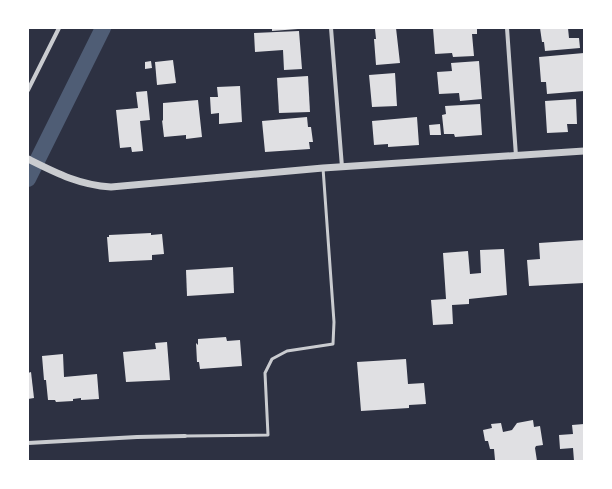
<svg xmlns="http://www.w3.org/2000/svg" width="612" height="489" viewBox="0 0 612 489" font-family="'Times New Roman',serif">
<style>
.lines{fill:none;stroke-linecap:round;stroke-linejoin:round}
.canal{stroke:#4f5d75;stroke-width:16}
.building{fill:#e0e0e3}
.service{stroke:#caccd0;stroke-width:3}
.minor{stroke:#caccd0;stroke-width:4}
.tertiary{stroke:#caccd0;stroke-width:7}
</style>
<rect width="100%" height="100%" fill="#2d3142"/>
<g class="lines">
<path class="canal" d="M 28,179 L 103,28"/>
</g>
<g class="building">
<path d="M 272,28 L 298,28 L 298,29 L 272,31 Z"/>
<path d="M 396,28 L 400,63 L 376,65 L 374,39 L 376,39 L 375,29 Z"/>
<path d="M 433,28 L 477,28 L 477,34 L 472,34 L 474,56 L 453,57 L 452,53 L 435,54 Z"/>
<path d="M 540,28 L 568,28 L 569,38 L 579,38 L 580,48 L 545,51 L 544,42 L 542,42 Z"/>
<path d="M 299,31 L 302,69 L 284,70 L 283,50 L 255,52 L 254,33 Z"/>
<path d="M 584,53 L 584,91 L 547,94 L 546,82 L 541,82 L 539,57 Z"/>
<path d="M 173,60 L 176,83 L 157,85 L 155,62 Z"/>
<path d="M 151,61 L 152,68 L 145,69 L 145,62 Z"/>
<path d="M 479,61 L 482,99 L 460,101 L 459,93 L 439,94 L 437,72 L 452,71 L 451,63 Z"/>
<path d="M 395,73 L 397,106 L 372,107 L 369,75 Z"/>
<path d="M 308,76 L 310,112 L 279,113 L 277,78 Z"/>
<path d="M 240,86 L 242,122 L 219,124 L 219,113 L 211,114 L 210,97 L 218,97 L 217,87 Z"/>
<path d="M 147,91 L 150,120 L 140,121 L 143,151 L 132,152 L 131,147 L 120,148 L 116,110 L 138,108 L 136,92 Z"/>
<path d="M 576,99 L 577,124 L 567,124 L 568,132 L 547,133 L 545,101 Z"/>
<path d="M 198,100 L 202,137 L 186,139 L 186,135 L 164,137 L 162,120 L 163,121 L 163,103 Z"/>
<path d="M 480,104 L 482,135 L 455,137 L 454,134 L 444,134 L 442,115 L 446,114 L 445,106 Z"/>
<path d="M 307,117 L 308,127 L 311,127 L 313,142 L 309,142 L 310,149 L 265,152 L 262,121 Z"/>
<path d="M 417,117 L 419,145 L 388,147 L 388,144 L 374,145 L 372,121 Z"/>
<path d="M 440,124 L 441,135 L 430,135 L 429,125 Z"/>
<path d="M 151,233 L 151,235 L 162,234 L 164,254 L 152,255 L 152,260 L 109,262 L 107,237 L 109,237 L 109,235 Z"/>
<path d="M 584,240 L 584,283 L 529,286 L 527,260 L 540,259 L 539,243 Z"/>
<path d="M 504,249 L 507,295 L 469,299 L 469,304 L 452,305 L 453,324 L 433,325 L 431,300 L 446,299 L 443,253 L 468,251 L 470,274 L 481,273 L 480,250 Z"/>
<path d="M 233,267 L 234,293 L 187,296 L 186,270 Z"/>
<path d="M 226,337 L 227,341 L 240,340 L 242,366 L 200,369 L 199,362 L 197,362 L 196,343 L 198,345 L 198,339 Z"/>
<path d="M 167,342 L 170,380 L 126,382 L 123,352 L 156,349 L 155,343 Z"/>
<path d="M 63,354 L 64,377 L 97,374 L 99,399 L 81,400 L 81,398 L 73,399 L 73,401 L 56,402 L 55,400 L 48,400 L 46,380 L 44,380 L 42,356 Z"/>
<path d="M 406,359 L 408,384 L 424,383 L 426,404 L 409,405 L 409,408 L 361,411 L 357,362 Z"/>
<path d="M 31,372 L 34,398 L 28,399 L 28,373 Z"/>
<path d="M 533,420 L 534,427 L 540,426 L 543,445 L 536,446 L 535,448 L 537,461 L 497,461 L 495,460 L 494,449 L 490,449 L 488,441 L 485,441 L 483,430 L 492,428 L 491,424 L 501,423 L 503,432 L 512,430 L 517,423 Z"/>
<path d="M 584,424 L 584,461 L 574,461 L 573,448 L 560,449 L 559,435 L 573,434 L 572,425 Z"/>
</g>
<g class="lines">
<path class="service" d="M 185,436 L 268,435 L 265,373 L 272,359 L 287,351 L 333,344 L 334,322 L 323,168"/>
<g class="minor">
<path d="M 331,28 L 342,167"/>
<path d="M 507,28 L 516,156"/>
<path d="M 28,90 L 59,28"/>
<path d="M 28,443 L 137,437 L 185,436"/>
</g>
<path class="tertiary" d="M 28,159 C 56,173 79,185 111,187 L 323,168 L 584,151"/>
</g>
<rect width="612" height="489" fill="none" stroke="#ffffff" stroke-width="58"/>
</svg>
